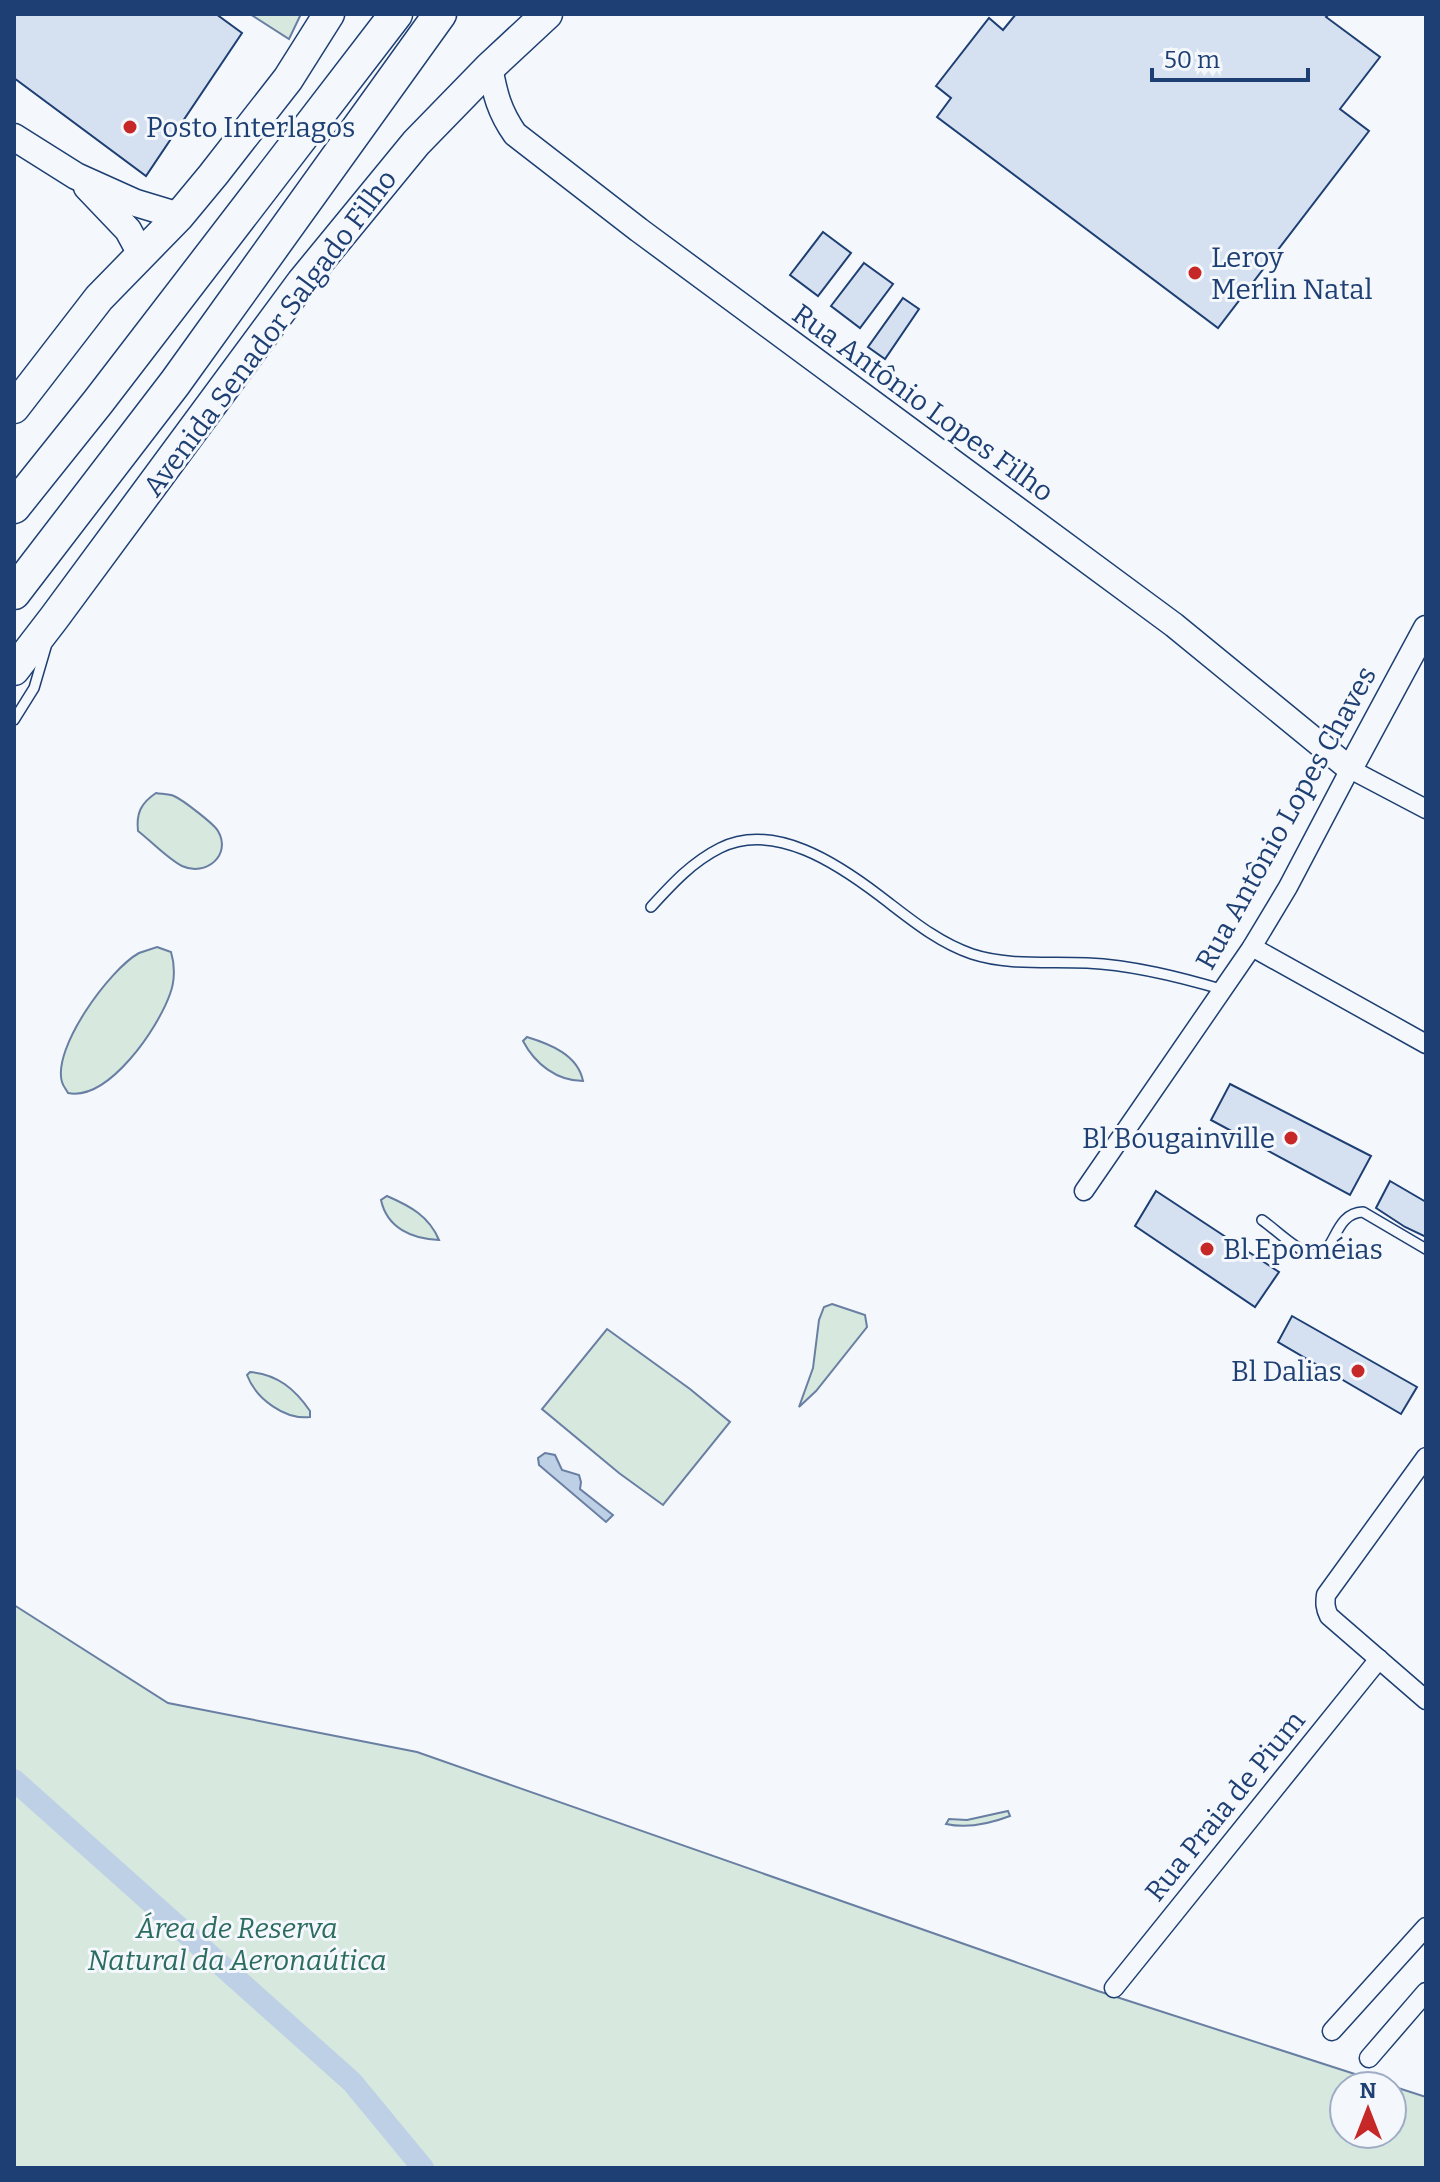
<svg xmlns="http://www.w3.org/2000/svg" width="1440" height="2182" viewBox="0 0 1440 2182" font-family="Bitter,serif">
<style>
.green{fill:#d7e8df;stroke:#687fa3;stroke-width:2;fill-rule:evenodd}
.water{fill:#bed0e5;stroke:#687fa3;stroke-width:2}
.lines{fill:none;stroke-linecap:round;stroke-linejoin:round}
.canal{stroke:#bed0e5;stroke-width:22}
.building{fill:#d5e0f0;stroke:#1d3f73;stroke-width:2}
.service-casing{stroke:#1d3f73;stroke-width:12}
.minor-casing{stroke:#1d3f73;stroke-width:21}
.tertiary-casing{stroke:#1d3f73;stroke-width:27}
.secondary-casing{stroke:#1d3f73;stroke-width:29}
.primary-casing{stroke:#1d3f73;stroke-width:33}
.trunk-casing{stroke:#1d3f73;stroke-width:35}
.service{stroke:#f4f7fb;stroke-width:9}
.minor{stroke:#f4f7fb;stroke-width:18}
.tertiary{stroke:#f4f7fb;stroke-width:24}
.secondary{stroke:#f4f7fb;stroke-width:26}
.primary{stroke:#f4f7fb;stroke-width:30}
.trunk{stroke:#f4f7fb;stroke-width:32}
.poi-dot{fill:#c62828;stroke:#f4f7fb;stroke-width:3}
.labels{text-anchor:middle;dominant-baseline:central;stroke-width:6;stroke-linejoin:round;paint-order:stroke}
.poi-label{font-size:28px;fill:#1d3f73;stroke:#f4f7fb;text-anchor:start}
.street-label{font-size:28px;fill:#1d3f73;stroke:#f4f7fb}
.park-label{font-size:28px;font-style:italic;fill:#2c6c60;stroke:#f4f7fb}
</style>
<rect width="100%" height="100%" fill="#f4f7fb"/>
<g class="green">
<path d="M 250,14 L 301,14 L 289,39 Z"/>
<path d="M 156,793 C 161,794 169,794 174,796 C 183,800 214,824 218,831 C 232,855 206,877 182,866 C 168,859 151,841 138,831 C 136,813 141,803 156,793 Z"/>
<path d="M 157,947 L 171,952 C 175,965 175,981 170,994 C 158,1028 109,1101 68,1093 C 66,1089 63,1086 62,1082 C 52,1048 110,969 139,953 C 145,951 151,949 157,947 Z"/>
<path d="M 527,1037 C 550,1044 578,1055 583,1081 C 557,1081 535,1064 523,1041 Z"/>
<path d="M 387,1196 C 410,1206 429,1216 439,1240 C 412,1239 387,1228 381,1200 Z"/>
<path d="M 832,1304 L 865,1315 L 867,1327 L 816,1391 L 799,1407 L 813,1368 L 819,1320 L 824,1307 Z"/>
<path d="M 607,1329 L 690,1389 L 730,1422 L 663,1505 L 619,1473 L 542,1409 Z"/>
<path d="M 250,1372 C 277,1374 295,1389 310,1411 L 310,1417 C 285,1420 256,1399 247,1375 Z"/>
<path d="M 14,1605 L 168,1703 L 417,1752 L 1098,1991 L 1426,2097 L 1426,2168 L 14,2168 ZM 1344,2086 L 1392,2086 L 1392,2134 L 1344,2134 Z"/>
<path d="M 1008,1811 L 1010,1816 C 989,1824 968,1829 946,1824 L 949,1819 L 967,1820 Z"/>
</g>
<path class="water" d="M 545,1453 L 555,1455 L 562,1470 L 579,1475 L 581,1482 L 580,1489 L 613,1515 L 606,1522 L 539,1465 L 538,1458 Z"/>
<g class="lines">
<path class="canal" d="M 14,1780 L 352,2082 L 423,2168"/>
</g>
<g class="building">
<path d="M 14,14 L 216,14 L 242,33 L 146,176 L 14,78 Z"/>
<path d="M 1016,14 L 1329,14 L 1326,17 L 1380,57 L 1340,109 L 1369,131 L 1218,328 L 937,117 L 951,98 L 936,86 L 989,18 L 1003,30 Z"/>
<path d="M 823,232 L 851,253 L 818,296 L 790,275 Z"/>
<path d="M 864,263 L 893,284 L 860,328 L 831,306 Z"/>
<path d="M 903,298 L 919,309 L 885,359 L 868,347 Z"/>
<path d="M 1230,1084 L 1371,1156 L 1350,1195 L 1211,1120 Z"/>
<path d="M 1390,1181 L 1426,1202 L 1426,1237 L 1405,1227 L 1376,1208 Z"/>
<path d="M 1156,1191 L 1279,1272 L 1255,1307 L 1135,1226 Z"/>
<path d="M 1292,1316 L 1417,1387 L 1401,1414 L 1278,1342 Z"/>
</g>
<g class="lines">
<g class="service-casing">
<g id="service">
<path d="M 14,720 L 34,688 L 46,647"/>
<path d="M 651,907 C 672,884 692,862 720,848 C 774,821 838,864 880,896 C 909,918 937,942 972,954 C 1009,966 1049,961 1087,963 C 1133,965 1180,977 1224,990"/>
<path d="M 1262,1220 C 1275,1229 1294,1248 1308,1253 C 1337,1264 1330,1213 1363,1212 L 1426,1249"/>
</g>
</g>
<g class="minor-casing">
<g id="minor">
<path d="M 1252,947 L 1426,1044"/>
<path d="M 1084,1191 L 1252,947 L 1288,887 L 1350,769 L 1426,809"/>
<path d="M 1426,1457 L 1326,1595 C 1325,1603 1325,1608 1329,1616 L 1426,1700"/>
<path d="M 1114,1988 L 1379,1659"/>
<path d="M 1332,2031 L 1426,1927"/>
<path d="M 1369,2058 L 1426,1992"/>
</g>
</g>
<g class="tertiary-casing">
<path id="tertiary" d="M 490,67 C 495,94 499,111 515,134 L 639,230 L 1174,625 L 1350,769 L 1426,628"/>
</g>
<g class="secondary-casing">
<g id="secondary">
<path d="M 14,137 L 76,176 L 136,203 L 179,216"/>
<path d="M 87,187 L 128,230 L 141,254"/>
</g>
</g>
<g class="primary-casing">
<g id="primary">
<path d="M 14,408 L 99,298 L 179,216 L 213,175 L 288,79 L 329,14"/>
<path d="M 14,670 L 54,618 L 302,282 L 416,143 L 490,67 L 547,14"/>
</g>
</g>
<g class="trunk-casing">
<g id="trunk">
<path d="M 14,507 L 98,402 L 396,14"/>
<path d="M 14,593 L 175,383 L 440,14"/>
</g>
</g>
<use href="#service" class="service"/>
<use href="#minor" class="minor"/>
<use href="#tertiary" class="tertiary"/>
<use href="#secondary" class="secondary"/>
<use href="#primary" class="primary"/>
<use href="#trunk" class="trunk"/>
</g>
<g class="poi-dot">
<circle cx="130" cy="127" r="8"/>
<circle cx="1195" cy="273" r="8"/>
<circle cx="1291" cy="1138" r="8"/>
<circle cx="1207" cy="1249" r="8"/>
<circle cx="1358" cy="1371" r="8"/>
</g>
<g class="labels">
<g class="poi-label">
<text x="146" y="127">Posto Interlagos</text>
<text x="1211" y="257">Leroy<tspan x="1211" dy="32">Merlin Natal</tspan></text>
<text x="1275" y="1138" text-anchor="end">Bl Bougainville</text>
<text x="1223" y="1249">Bl Epoméias</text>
<text x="1342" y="1371" text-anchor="end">Bl Dalias</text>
</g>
<g class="street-label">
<text transform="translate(270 333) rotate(-53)">Avenida Senador Salgado Filho</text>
<text transform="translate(923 403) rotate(36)">Rua Antônio Lopes Filho</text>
<text transform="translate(1286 818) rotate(-61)">Rua Antônio Lopes Chaves</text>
<text transform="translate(1225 1806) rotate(-51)">Rua Praia de Pium</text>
</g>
<g class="park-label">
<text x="237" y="1928">Área de Reserva<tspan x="237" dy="32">Natural da Aeronaútica</tspan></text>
</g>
</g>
<rect width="1440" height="2182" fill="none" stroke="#1d3f73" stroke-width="32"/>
<g transform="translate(1368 2110)"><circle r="38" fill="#f4f7fb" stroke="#9eadc5" stroke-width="2"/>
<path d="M0-6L14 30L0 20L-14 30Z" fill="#c62828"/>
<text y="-12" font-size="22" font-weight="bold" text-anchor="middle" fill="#1d3f73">N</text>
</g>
<path d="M1152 68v12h156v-12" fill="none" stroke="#1d3f73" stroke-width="4"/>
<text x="1164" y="68" font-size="24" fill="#1d3f73" stroke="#f4f7fb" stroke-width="6" paint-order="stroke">50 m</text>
</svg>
